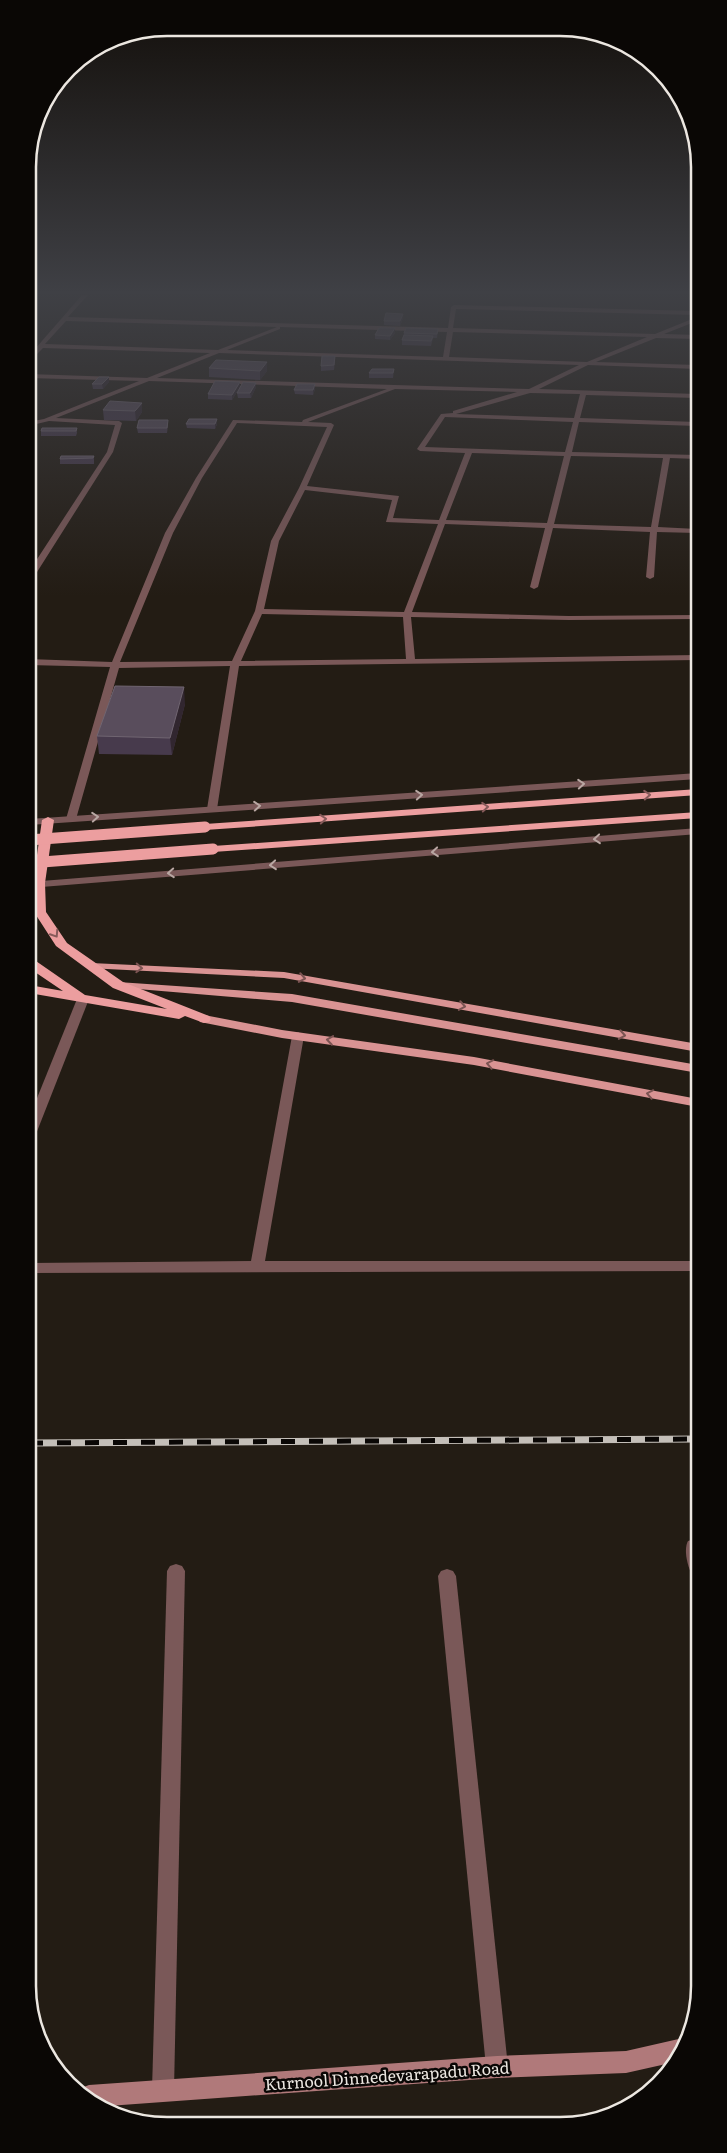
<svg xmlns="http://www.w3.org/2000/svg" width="727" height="2153" viewBox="0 0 727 2153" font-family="Literata,serif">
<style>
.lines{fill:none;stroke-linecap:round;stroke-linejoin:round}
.minor{fill:#7a5858;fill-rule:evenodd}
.tertiary{fill:#7a5858;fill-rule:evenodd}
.secondary{fill:#b0797a;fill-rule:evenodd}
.primary{fill:#d99393;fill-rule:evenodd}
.trunk{fill:#ec9e9f;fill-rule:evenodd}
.rail-casing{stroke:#c4bfb9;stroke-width:7}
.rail{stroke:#0a0705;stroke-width:5;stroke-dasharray:14;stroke-linecap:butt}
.trunk-bridge{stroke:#ec9e9f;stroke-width:11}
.wall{fill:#473a4c}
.shaded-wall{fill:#31262f}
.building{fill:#594d5c;stroke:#706571}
.oneway{stroke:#b9a7a3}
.oneway2{stroke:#865a5a}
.oneway3{stroke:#7c5453}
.labels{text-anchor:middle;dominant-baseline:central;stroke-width:5;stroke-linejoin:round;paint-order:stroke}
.near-street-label{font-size:16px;fill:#ece7e1;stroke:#0a0705}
.rim{fill:none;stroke:#ece7e1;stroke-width:2.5}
</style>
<rect width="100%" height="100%" fill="#231c14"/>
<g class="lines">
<g class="minor">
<path d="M 82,295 L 88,295 L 68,317 L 448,328 L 451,307 L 454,305 L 697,311 L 697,315 L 456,309 L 453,328 L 655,334 L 697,317 L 697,321 L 664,334 L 697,335 L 697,339 L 656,338 L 596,362 L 697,365 L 697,369 L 588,365 L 539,389 L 697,394 L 697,398 L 586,395 L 580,418 L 697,422 L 697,426 L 579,422 L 572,452 L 697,455 L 697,459 L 670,458 L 658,527 L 697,529 L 697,533 L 657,532 L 654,577 L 650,579 L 646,577 L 650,532 L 553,528 L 538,587 L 534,589 L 530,587 L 545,528 L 445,524 L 412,612 L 569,616 L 697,615 L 697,619 L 569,620 L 411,617 L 415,659 L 697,655 L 697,660 L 239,666 L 217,809 L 212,812 L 207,809 L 230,666 L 119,668 L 76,819 L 75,821 L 67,821 L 66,819 L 110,667 L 28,665 L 28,659 L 112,662 L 165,533 L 196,478 L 233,420 L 302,422 L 303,420 L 387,389 L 149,381 L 56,418 L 119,421 L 122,423 L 113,452 L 32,580 L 28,582 L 28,573 L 107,452 L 115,425 L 49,421 L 28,426 L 28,422 L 44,419 L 139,381 L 28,378 L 28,374 L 147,378 L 210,353 L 43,348 L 28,363 L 28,357 ZM 66,321 L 277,327 L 218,350 L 45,344 ZM 280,327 L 447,332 L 443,357 L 227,350 L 280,329 ZM 453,332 L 647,337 L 587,362 L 449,357 ZM 219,353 L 579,365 L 529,389 L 157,378 ZM 395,389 L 517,392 L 453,411 L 453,413 L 441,414 L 417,449 L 420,451 L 465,453 L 439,520 L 393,518 L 399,496 L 307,486 L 334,425 L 331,423 L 308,422 ZM 530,393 L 580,394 L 574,418 L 456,414 ZM 445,417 L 573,422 L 565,452 L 425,447 ZM 237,423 L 327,427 L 299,488 L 271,541 L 255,611 L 232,661 L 120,662 L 173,533 L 202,478 ZM 472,453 L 564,456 L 547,523 L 446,520 ZM 571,456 L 663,458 L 651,527 L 554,524 ZM 305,490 L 392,500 L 386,522 L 438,524 L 404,612 L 264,609 L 279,541 ZM 262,614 L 403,617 L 406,659 L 241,661 Z"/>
<path d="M 83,995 L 89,999 L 36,1134 L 29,1138 L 29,1118 L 77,999 Z"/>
<path d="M 298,1032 L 304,1036 L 265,1261 L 698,1261 L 698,1271 L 29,1273 L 29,1263 L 251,1261 L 292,1036 Z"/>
<path d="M 694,1539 L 699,1541 L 699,1579 L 693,1577 C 688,1568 683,1550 688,1541 Z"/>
<path d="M 176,1564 L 182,1566 L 185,1571 L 174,2090 L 171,2098 L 163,2101 L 155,2098 L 152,2090 L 167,1571 L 170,1566 Z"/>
<path d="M 447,1569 L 453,1571 L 456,1576 L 508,2067 L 505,2075 L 497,2078 L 489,2075 L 486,2067 L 438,1576 L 441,1571 Z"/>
</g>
<g class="tertiary">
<path d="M 698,773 L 698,779 L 29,825 L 29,819 Z"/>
<path d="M 698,828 L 698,834 L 29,888 L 29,882 Z"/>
</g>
<path class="secondary" d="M 683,2038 L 688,2040 L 675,2062 L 626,2073 L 497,2078 L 108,2106 L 80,2091 L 81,2088 L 89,2085 L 497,2056 L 626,2051 Z"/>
<g class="primary">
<path d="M 91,963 L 284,972 L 698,1044 L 698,1052 L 284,978 L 87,968 L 85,966 L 87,964 Z"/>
<path d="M 118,982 L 292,994 L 698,1065 L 698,1073 L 292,1002 L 114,987 L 112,985 Z"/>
<path d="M 204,1015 L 282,1030 L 474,1057 L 698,1099 L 698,1107 L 474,1065 L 282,1038 L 200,1022 L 198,1019 Z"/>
</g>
<g class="trunk">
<path d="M 698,789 L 698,795 L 205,830 L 199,827 L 205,824 Z"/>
<path d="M 698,812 L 698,818 L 213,852 L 207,849 L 213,846 Z"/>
<path d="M 48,817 L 54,820 L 45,883 L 46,912 L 67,943 L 123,982 L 209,1016 L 211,1019 L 209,1022 L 204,1023 L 185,1016 L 179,1019 L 29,993 L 29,985 L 63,991 L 29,968 L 29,958 L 33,959 L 85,995 L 167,1009 L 113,988 L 56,946 L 34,912 L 33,883 L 42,820 Z"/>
</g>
<g class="rail-casing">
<path id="rail" d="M 29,1443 L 698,1439"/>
</g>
<use href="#rail" class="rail"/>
<g class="trunk-bridge">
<path d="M 29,840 L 205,827"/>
<path d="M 29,863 L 213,849"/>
</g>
</g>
<g class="wall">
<path d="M 403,318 L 400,326 L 384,325 L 384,321 Z"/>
<path d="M 438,329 L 437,338 L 433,338 L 431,346 L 402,345 L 402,340 L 404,333 Z"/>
<path d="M 395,333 L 390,340 L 375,339 L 375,335 Z"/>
<path d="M 335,361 L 334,370 L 321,371 L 321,366 Z"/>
<path d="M 209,368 L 267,371 L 260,380 L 209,377 Z"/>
<path d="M 394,369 L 393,378 L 369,378 L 369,373 Z"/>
<path d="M 109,377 L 109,382 L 103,389 L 93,389 L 92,384 Z"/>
<path d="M 240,382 L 240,387 L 232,400 L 208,399 L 208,394 Z"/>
<path d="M 315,384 L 315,389 L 313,395 L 295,394 L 294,390 Z"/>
<path d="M 256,387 L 251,398 L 238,398 L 237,393 Z"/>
<path d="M 142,403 L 142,412 L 136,421 L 104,420 L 103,410 Z"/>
<path d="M 217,419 L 217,424 L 215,429 L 187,428 L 186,424 Z"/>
<path d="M 168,425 L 167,433 L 138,433 L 137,428 Z"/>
<path d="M 77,428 L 77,433 L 76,436 L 41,436 L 41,431 Z"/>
<path d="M 94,456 L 94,464 L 60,464 L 60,459 Z"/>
<path d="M 185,704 L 172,755 L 99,754 L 97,736 Z"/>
</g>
<g class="shaded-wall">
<path d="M 403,314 L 403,318 L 400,326 L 400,321 Z"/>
<path d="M 395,328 L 395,333 L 390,340 L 390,336 Z"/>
<path d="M 267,362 L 267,371 L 260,380 L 260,371 Z"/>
<path d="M 109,377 L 109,382 L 103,389 L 102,384 Z"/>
<path d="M 240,382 L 240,387 L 232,400 L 232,395 Z"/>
<path d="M 256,383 L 256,387 L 251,398 L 250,393 Z"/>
<path d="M 315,384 L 315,389 L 313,395 L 313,390 Z"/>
<path d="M 142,403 L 142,412 L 136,421 L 135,411 Z"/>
<path d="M 217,419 L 217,424 L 215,429 L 215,424 Z"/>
<path d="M 184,687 L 185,704 L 172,755 L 170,738 Z"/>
</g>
<g class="building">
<path d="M 386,313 L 403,314 L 400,321 L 384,321 Z"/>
<path d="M 379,328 L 395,328 L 390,336 L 375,335 Z"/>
<path d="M 406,328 L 438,329 L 437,334 L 404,333 Z"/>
<path d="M 404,335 L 433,336 L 431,341 L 402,340 Z"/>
<path d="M 322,356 L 335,356 L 334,365 L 321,366 Z"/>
<path d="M 216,360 L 267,362 L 260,371 L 209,368 Z"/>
<path d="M 372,369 L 394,369 L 393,373 L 369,373 Z"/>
<path d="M 99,377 L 109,377 L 102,384 L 92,384 Z"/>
<path d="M 215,381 L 240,382 L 232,395 L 208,394 Z"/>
<path d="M 243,382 L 256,383 L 250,393 L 237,393 Z"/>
<path d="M 297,384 L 315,384 L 313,390 L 294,390 Z"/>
<path d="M 110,401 L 142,403 L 135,411 L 103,410 Z"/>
<path d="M 189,419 L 217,419 L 215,424 L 186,424 Z"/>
<path d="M 139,420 L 168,420 L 167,428 L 137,428 Z"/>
<path d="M 42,428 L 77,428 L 76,431 L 41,431 Z"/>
<path d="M 61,456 L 94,456 L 93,458 L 60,459 Z"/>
<path d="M 115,686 L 184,687 L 170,738 L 97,736 Z"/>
</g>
<defs><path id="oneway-chevron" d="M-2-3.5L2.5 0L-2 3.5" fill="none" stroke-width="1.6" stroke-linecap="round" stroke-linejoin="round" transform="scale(1.25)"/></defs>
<g class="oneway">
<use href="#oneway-chevron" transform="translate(581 784) rotate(-4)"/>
<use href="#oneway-chevron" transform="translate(419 795) rotate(-4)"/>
<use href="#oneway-chevron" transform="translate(257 806) rotate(-4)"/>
<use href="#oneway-chevron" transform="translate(95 817) rotate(-4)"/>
<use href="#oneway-chevron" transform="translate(597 839) rotate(175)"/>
<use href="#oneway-chevron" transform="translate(435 852) rotate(175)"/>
<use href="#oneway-chevron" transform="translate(273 865) rotate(175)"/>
<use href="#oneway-chevron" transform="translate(171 873) rotate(176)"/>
</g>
<g class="oneway2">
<use href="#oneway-chevron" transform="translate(647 795) rotate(-4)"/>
<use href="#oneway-chevron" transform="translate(485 807) rotate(-4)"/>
<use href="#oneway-chevron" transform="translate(323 819) rotate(-4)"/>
<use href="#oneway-chevron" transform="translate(55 934) rotate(57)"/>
</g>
<g class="oneway3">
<use href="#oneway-chevron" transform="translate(139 968) rotate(3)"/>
<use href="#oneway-chevron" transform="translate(302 978) rotate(10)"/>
<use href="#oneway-chevron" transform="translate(462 1006) rotate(10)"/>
<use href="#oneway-chevron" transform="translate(622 1035) rotate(10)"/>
<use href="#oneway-chevron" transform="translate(330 1040) rotate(-172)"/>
<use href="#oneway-chevron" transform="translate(490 1064) rotate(-169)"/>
<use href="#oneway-chevron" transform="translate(650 1094) rotate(-169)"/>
</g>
<linearGradient id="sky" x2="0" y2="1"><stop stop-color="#130f0b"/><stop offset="0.49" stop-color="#3f4045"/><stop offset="1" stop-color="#3f4045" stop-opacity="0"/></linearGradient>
<rect width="727" height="596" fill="url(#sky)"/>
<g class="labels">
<g class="near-street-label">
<text transform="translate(387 2075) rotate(-4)">Kurnool Dinnedevarapadu Road</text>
</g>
</g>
<path d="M0 0H727V2153H0ZM167 36H560A131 131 0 0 1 691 167V1986A131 131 0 0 1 560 2117H167A131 131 0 0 1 36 1986V167A131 131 0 0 1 167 36Z" fill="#0a0705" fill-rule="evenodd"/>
<path class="rim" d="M167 36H560A131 131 0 0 1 691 167V1986A131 131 0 0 1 560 2117H167A131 131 0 0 1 36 1986V167A131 131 0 0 1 167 36Z"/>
</svg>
